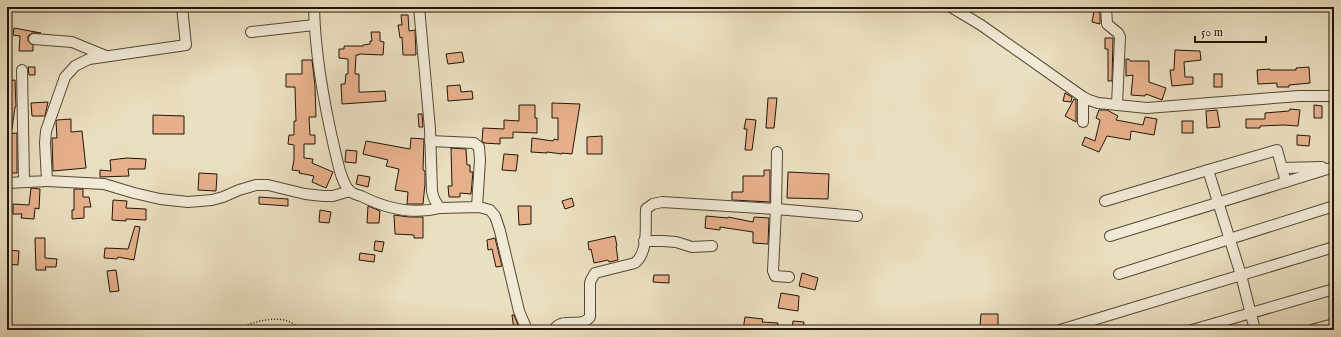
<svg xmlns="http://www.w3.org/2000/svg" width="1341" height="337" viewBox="0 0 1341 337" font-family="'IM FELL English',serif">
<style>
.building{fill:#e6b08b;stroke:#221508}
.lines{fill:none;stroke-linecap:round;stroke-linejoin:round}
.minor-casing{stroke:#544836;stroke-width:12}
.path{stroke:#221508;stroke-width:1.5;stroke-dasharray:1 2;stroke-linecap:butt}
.minor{stroke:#f1ead6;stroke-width:10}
</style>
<rect width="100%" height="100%" fill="#eadfc0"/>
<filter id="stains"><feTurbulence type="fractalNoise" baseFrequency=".005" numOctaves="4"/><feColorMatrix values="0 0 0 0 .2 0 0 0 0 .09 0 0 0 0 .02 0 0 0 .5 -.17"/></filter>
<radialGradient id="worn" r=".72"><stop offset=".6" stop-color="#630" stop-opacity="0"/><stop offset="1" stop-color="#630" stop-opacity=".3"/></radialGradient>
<g class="building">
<path d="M 1094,11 L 1100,12 L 1100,24 L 1092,22 Z"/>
<path d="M 401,15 L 408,15 L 409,31 L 415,30 L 416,55 L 403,55 L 402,37 L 400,38 L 399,31 L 398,25 L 402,25 Z"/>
<path d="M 14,28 L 41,33 L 32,33 L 28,36 L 28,41 L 33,45 L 33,51 L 19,51 L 20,36 L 13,35 Z"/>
<path d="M 371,32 L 380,32 L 380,41 L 384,42 L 383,55 L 359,54 L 359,55 L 356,55 L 355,74 L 359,74 L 359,92 L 364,92 L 385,91 L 386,101 L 342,104 L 341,84 L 345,84 L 346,74 L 348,74 L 348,59 L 339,58 L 339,49 L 344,49 L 344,46 L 363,46 L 363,45 L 370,44 L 370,41 L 372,41 Z"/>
<path d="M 1105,38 L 1113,38 L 1112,81 L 1108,81 L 1108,49 L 1105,49 Z"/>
<path d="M 1175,50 L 1200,51 L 1201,60 L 1184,62 L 1185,77 L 1193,77 L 1193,84 L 1172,86 L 1170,70 L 1174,70 Z"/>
<path d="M 462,52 L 464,62 L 448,64 L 446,54 Z"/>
<path d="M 1126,59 L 1129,59 L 1130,61 L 1149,61 L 1149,82 L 1166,88 L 1162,100 L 1146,94 L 1145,96 L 1131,95 L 1133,75 L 1126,76 Z"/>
<path d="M 302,60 L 312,60 L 315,86 L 316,117 L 309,117 L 310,135 L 315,135 L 315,144 L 304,144 L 304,158 L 313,159 L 312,163 L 333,172 L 326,188 L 312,182 L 314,176 L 299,173 L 300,171 L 292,170 L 294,160 L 294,145 L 288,144 L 289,135 L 294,135 L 294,121 L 296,121 L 295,87 L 286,87 L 286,74 L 302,74 Z"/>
<path d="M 28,67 L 35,67 L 35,75 L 29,75 Z"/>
<path d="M 1309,67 L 1310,83 L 1289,85 L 1289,87 L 1277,87 L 1277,83 L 1258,84 L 1257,70 L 1270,69 L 1270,70 L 1296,70 L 1296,68 Z"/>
<rect x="1214" y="74" width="8" height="13"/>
<path d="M 15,80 L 16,107 L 15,107 L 12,129 L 7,128 L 7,81 Z"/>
<path d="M 460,85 L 461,92 L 472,91 L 473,99 L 448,101 L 447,86 Z"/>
<path d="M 1065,93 L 1072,97 L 1071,102 L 1063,101 Z"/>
<path d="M 768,98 L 777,98 L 774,128 L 766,128 Z"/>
<path d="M 1074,99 L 1076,100 L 1076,122 L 1065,116 Z"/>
<path d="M 48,102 L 45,116 L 32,116 L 31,103 Z"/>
<path d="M 552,103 L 580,104 L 572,154 L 562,153 L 562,154 L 547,152 L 547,153 L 531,152 L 532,138 L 553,141 L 554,139 L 558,140 L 558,118 L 552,118 Z"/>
<path d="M 519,105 L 535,105 L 535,118 L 537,118 L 537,133 L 513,132 L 513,138 L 500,138 L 500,144 L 484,143 L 482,141 L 483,128 L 504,129 L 504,120 L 519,121 Z"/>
<path d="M 1314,105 L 1322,106 L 1322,118 L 1314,118 Z"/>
<path d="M 1290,109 L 1300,110 L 1298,126 L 1284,125 L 1260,126 L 1260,128 L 1246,128 L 1246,119 L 1265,119 L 1265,113 L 1289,111 Z"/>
<path d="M 1099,110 L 1107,110 L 1118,116 L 1116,120 L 1143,125 L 1145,117 L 1157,119 L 1154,135 L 1131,131 L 1130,140 L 1107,136 L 1099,152 L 1082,145 L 1085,137 L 1095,141 L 1100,120 L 1096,118 Z"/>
<path d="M 1217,110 L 1220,127 L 1207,128 L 1206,111 Z"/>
<path d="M 418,114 L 422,114 L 423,127 L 419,127 Z"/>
<path d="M 153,115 L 184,116 L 184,134 L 153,134 Z"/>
<path d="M 71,119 L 71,132 L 82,131 L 86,168 L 53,171 L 52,138 L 57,138 L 56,121 L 57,120 Z"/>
<path d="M 746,119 L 756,120 L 752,150 L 745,150 L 747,129 L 744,129 Z"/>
<rect x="1182" y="121" width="11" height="12"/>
<path d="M 17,133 L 17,173 L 8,173 L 9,155 L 7,155 L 7,134 Z"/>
<path d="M 1297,135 L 1310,136 L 1309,146 L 1297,145 Z"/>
<path d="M 602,136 L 602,154 L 587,154 L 587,137 Z"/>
<path d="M 411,138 L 424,139 L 423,170 L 425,171 L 425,184 L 423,204 L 407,204 L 408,192 L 395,190 L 399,169 L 386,166 L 388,160 L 363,154 L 366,141 L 410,149 Z"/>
<path d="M 451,148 L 466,149 L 467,165 L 470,165 L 470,172 L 473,172 L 471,194 L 460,193 L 460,197 L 449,197 L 448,186 L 452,186 Z"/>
<path d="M 346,150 L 357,151 L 356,163 L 345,162 Z"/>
<path d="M 504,154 L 518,155 L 516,171 L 502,170 Z"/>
<path d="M 127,158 L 146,159 L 145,169 L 128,169 L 129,176 L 100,177 L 100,170 L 111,171 L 110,160 Z"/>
<path d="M 764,170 L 770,170 L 770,202 L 732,200 L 732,192 L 743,192 L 743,176 L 764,176 Z"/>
<path d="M 788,172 L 829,174 L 828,199 L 787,198 Z"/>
<path d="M 199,173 L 217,174 L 216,191 L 198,190 Z"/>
<path d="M 358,175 L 370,177 L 368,187 L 356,184 Z"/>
<path d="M 31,188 L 40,189 L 39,209 L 35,208 L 34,219 L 21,218 L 22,214 L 13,214 L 13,204 L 29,205 Z"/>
<path d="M 74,189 L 83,189 L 83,197 L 89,197 L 91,207 L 84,207 L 84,218 L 72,219 L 72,210 L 74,210 Z"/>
<path d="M 259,197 L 288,199 L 288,206 L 259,204 Z"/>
<path d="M 572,198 L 574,206 L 565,209 L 562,201 Z"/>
<path d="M 113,200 L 127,201 L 126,208 L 146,209 L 146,220 L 126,219 L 126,221 L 112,220 Z"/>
<path d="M 368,206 L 380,211 L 379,223 L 367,223 Z"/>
<path d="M 518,206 L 531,206 L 531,224 L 519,225 Z"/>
<path d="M 320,210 L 331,212 L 329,223 L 319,222 Z"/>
<path d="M 394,215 L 409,217 L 423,217 L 423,238 L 414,238 L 414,235 L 395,234 Z"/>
<path d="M 706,216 L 728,218 L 728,217 L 753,222 L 754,217 L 769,218 L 768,244 L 753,243 L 753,232 L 720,227 L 720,230 L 705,228 Z"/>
<path d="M 135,226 L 140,227 L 134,260 L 118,257 L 117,259 L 104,258 L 105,248 L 128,249 Z"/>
<path d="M 615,236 L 617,246 L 616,246 L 618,260 L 609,262 L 608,260 L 594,263 L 591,249 L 589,250 L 588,242 Z"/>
<path d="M 35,238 L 45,238 L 45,258 L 57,259 L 56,267 L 45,267 L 46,270 L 36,270 Z"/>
<path d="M 495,238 L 502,266 L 496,267 L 492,249 L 488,250 L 487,240 Z"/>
<path d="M 375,241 L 384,242 L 382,252 L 374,250 Z"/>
<path d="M 7,250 L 19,251 L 18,265 L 7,264 Z"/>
<path d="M 360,253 L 375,255 L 374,262 L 359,260 Z"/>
<path d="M 116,270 L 119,291 L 110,292 L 107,271 Z"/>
<path d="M 802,273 L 818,278 L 815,290 L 799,286 Z"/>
<path d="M 654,275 L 669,275 L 669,283 L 653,282 Z"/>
<path d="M 781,293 L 799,296 L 798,311 L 778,308 Z"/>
<path d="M 981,314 L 998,314 L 998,326 L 980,326 Z"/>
<path d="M 512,315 L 514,315 L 520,330 L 514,330 Z"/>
<path d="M 745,317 L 763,319 L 762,322 L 778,323 L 777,330 L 743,330 Z"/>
<path d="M 793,321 L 804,322 L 803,330 L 792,330 Z"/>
</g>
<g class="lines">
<g class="minor-casing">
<g id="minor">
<path d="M 314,7 C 315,55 324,104 335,151 C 338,162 341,183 350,191 C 352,193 357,195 361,196 C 385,208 413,215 440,208"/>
<path d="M 419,7 L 430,129 L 432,191 C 433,198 435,202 440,208 L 479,207 L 490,210 L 495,216 L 500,231 L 519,311 L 527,330"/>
<path d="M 951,7 L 981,25 L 1083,97 L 1089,100 L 1098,103 L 1147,108 L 1299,96 L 1334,96"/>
<path d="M 1106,7 L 1107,24 L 1118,33 L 1120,37 L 1117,105"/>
<path d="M 251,32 L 314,25"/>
<path d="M 34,39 L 72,42 L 106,56"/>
<path d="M 22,70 L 24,182"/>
<path d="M 1083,97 L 1083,122"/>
<path d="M 430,141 L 474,143 L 479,147 L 480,160 L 477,207"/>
<path d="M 777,152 L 776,209 L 773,271 L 775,276 L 789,277"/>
<path d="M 1282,168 L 1322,167"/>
<path d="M 1208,170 L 1277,150 L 1286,182"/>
<path d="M 47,181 L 104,184 L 134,193 L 160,199 L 188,202 L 212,200 L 223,197 L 239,190 L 256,185 L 268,185 L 305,194 L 323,196 L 333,196 L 350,191"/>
<path d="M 7,183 L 47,181 L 45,143 L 46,131 L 65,77 L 75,66 L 89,59 L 186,45 L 182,7"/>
<path d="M 1105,201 L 1208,170 L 1241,275 L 1255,330"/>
<path d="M 1110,236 L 1334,167"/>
<path d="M 644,241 L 663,241 L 676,242 L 692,247 L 712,246"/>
<path d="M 1119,274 L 1334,206"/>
<path d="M 554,330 C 562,316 581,329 590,317 L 590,283 L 591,280 L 595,273 L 635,263 C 649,251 645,227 646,209 L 653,204 L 662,202 L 776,209 L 857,216"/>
<path d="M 1060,330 L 1334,247"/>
<path d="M 1192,330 L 1334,289"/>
<path d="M 1311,330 L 1334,324"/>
</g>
</g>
<path class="path" d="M 237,330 C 252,321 288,311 299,330"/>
<use href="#minor" class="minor"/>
</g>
<rect width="1341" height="337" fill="none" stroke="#eadfc0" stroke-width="24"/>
<rect x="8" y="8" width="1325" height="321" fill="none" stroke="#221508" stroke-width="2"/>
<rect x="12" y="12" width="1317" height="313" fill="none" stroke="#221508"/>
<path d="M1195 36v6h71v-6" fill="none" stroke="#221508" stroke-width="2"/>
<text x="1201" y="36" font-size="12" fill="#221508" stroke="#f1ead6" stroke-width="3" paint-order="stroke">50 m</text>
<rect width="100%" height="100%" filter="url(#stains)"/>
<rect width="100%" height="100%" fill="url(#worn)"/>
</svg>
